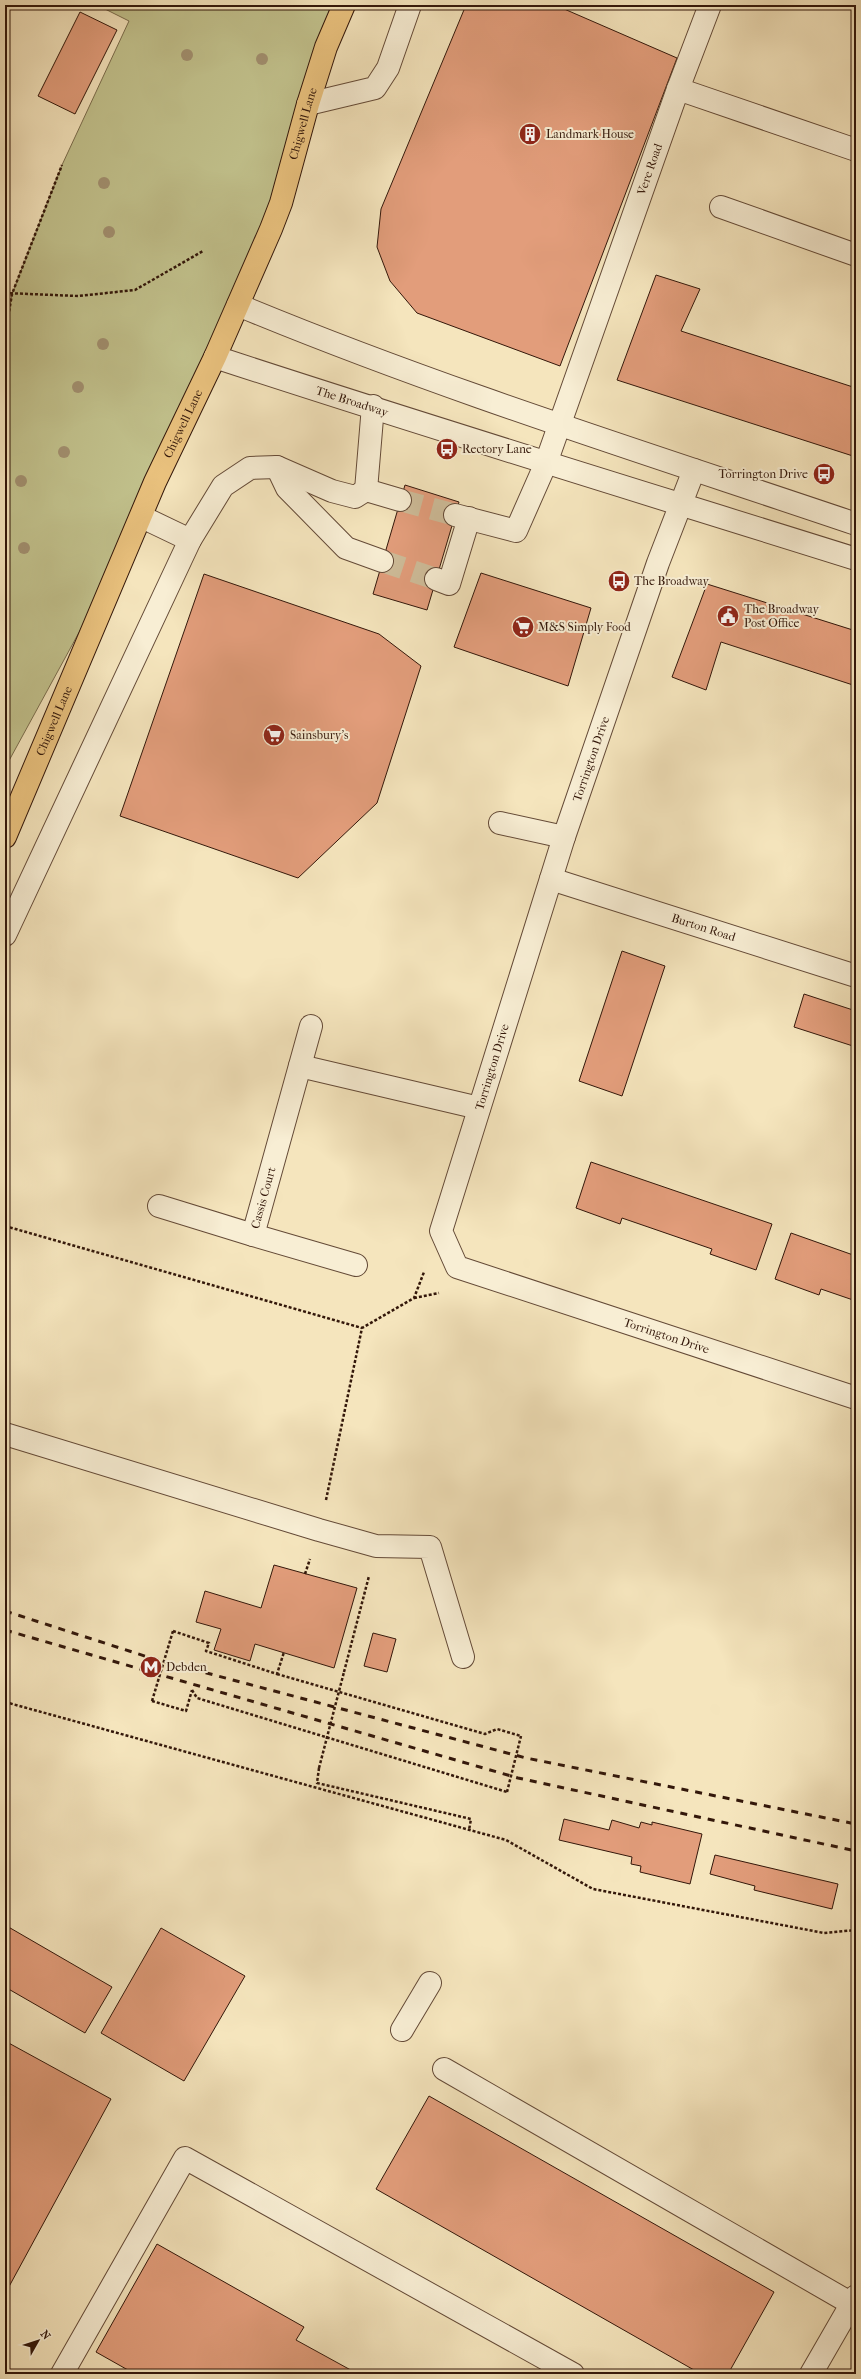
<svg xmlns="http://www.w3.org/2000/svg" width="861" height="2379" viewBox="0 0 861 2379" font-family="'IM FELL French Canon',serif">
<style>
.green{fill:#c2c28d;stroke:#7a6c4c}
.building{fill:#e29d7b;stroke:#33170a}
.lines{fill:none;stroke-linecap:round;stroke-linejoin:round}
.minor-tunnel{stroke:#cebc99;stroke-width:22;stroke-dasharray:22 11;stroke-linecap:butt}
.minor-casing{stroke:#644a37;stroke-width:24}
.major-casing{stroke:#33170a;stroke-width:24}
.path{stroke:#33170a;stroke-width:2.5;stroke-dasharray:3 2;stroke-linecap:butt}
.minor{stroke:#f8eed4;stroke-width:22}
.major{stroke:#eac27e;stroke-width:22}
.rail{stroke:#33170a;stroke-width:3;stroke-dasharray:7 7;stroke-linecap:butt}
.path-bridge{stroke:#33170a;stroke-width:2.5;stroke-dasharray:3 2;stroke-linecap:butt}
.tree{fill:#a29070}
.labels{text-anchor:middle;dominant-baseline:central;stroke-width:4;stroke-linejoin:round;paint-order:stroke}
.street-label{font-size:12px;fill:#33170a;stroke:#f8eed4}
.poi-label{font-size:12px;fill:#33170a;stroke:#f8eed4;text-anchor:start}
</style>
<rect width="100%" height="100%" fill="#f5e5bd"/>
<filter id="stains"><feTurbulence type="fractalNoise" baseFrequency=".005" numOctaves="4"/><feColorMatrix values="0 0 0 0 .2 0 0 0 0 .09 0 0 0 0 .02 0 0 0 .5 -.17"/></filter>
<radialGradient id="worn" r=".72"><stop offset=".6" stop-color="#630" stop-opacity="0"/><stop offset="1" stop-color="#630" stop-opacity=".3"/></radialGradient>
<path class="green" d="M 97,5 L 345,5 L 281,203 L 142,517 L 5,768 L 5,336 L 12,294 L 62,165 L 129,21 Z"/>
<g class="building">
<path d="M 466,5 L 555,5 L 677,58 L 560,366 L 417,313 L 390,281 L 377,247 L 381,209 Z"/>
<path d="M 80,12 L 117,30 L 75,114 L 38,96 Z"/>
<path d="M 656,275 L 700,289 L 681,331 L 856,388 L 856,457 L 617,380 Z"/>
<path d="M 405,485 L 459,502 L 427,610 L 373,594 Z"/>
<path d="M 481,573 L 591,608 L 568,686 L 454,647 Z"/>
<path d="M 204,574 L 379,634 L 421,666 L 377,803 L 298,878 L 120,816 Z"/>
<path d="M 707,584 L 856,631 L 856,686 L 721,642 L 706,690 L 672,677 Z"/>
<path d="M 622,951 L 665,966 L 622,1096 L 579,1081 Z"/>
<path d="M 804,994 L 856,1011 L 856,1047 L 794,1027 Z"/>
<path d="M 591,1162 L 772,1224 L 756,1270 L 710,1254 L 712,1249 L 622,1218 L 620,1224 L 576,1208 Z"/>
<path d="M 791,1233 L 856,1256 L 856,1301 L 821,1289 L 819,1295 L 775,1279 Z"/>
<path d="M 274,1565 L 357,1588 L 334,1668 L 255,1644 L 250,1661 L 214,1650 L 221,1629 L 196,1622 L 205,1591 L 261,1608 Z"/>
<path d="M 373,1633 L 396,1639 L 387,1672 L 364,1666 Z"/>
<path d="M 564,1819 L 609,1830 L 612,1820 L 639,1828 L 641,1822 L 652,1825 L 652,1822 L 702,1834 L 690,1884 L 640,1872 L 641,1866 L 631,1864 L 632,1857 L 559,1840 Z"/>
<path d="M 715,1855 L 838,1884 L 832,1909 L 754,1890 L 755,1886 L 710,1874 Z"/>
<path d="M 5,1925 L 112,1987 L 85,2033 L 5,1987 Z"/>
<path d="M 161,1928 L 245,1976 L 184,2081 L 101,2033 Z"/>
<path d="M 5,2041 L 111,2099 L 5,2294 Z"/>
<path d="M 429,2096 L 774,2292 L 728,2374 L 701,2374 L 376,2189 Z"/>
<path d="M 157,2244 L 304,2327 L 296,2340 L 358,2374 L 135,2374 L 96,2352 Z"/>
</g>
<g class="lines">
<g class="minor-tunnel">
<path d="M 400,500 L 455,515"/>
<path d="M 382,561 L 436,579"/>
</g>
<g class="minor-casing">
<g id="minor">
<path d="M 678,89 L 710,5"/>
<path d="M 308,104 L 375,88 L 388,68 L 410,5"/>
<path d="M 721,207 L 856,255"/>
<path d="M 238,305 C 440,389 649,454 856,524"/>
<path id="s1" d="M 215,357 C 428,427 642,492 856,559"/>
<path d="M 277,467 L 287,488 L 346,548 L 382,561"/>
<path id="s2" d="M 694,470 L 658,563 L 564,837 L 441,1231 L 457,1267 L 856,1398"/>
<path d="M 366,490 L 373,406"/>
<path id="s3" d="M 455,515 L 516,531 L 546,463 L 678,89 L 856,150"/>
<path d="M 142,517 L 190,540"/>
<path d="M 436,579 L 449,584 L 469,518"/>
<path d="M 500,823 L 564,837"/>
<path id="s4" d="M 551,879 L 856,976"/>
<path d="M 5,935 L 190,540 L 223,486 L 250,468 L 277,467 L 332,491 L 355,497 L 366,490 L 400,500"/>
<path d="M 300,1066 L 479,1108"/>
<path id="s5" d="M 159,1206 L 253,1235 L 311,1026"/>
<path d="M 253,1235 L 356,1265"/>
<path d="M 5,1434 L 319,1530 L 376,1546 L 430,1547 L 463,1657"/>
<path d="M 402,2030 L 430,1983"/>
<path d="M 444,2069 L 852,2304"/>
<path d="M 62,2374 L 185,2158 L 573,2374"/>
<path d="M 811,2374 L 856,2296"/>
</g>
</g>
<g class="major-casing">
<g id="major">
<path id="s6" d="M 5,837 L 155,482 L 215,357 L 271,229 L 281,203 L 308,104 L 326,47 L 344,5"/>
</g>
</g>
<g class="path">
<path d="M 5,293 L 78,296 L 135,290 L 203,251"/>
<path d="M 5,336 L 12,294 L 62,165"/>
<path d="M 5,1226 L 362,1328"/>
<path d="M 414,1298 L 439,1293"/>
<path d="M 326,1500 L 362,1328 L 414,1298 L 424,1272"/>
<path d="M 305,1574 L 310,1559"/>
<path d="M 173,1631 L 209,1643 L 206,1651 L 277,1674 L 284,1652"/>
<path d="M 344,1672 L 369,1576"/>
<path d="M 277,1674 L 485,1734 L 497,1729 L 521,1736"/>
<path d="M 192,1690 L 197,1698 L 507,1792"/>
<path d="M 152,1701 L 186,1711 L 192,1690"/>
<path d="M 5,1702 L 506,1840 L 593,1889 L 824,1933 L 856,1930"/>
<path d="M 319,1768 L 317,1783 L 471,1819 L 469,1830"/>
</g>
<use href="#minor" class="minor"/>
<use href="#major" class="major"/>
<g class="rail">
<path d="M 5,1611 L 154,1659 L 526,1758 L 856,1824"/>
<path d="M 5,1630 L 518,1778 L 856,1851"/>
</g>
<g class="path-bridge">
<path d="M 152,1701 L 173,1631"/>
<path d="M 319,1768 L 344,1672"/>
<path d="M 507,1792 L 521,1736"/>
</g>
</g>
<g class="tree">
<circle cx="187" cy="55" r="6"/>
<circle cx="262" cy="59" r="6"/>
<circle cx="104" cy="183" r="6"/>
<circle cx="109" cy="232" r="6"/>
<circle cx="103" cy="344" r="6"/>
<circle cx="78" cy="387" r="6"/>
<circle cx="64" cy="452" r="6"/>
<circle cx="21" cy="481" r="6"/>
<circle cx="24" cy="548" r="6"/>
</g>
<defs>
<g id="building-disc" transform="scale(1.15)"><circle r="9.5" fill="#8f2418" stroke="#f8eed4"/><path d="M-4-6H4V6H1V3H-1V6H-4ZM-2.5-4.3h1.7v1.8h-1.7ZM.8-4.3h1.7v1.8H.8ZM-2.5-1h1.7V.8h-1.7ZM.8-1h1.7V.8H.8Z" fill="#fff"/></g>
<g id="bus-disc" transform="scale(1.15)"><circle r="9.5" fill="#8f2418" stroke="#f8eed4"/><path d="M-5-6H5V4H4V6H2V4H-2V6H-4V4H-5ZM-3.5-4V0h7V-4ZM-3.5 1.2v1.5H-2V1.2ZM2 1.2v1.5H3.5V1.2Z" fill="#fff"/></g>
<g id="civic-disc" transform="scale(1.15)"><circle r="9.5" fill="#8f2418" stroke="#f8eed4"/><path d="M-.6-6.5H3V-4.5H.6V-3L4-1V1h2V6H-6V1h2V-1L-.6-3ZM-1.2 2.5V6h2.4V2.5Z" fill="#fff"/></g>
<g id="supermarket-disc" transform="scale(1.15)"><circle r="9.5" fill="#8f2418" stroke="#f8eed4"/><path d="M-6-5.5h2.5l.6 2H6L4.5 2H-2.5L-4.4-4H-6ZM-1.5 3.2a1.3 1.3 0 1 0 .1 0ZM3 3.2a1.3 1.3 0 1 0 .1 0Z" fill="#fff"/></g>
<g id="metro-disc" transform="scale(1.15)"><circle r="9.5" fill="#8f2418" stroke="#f8eed4"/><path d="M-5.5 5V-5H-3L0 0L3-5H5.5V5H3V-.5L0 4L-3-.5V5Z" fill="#fff"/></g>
</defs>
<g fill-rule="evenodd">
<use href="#building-disc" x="530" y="134"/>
<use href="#bus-disc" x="447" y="449"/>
<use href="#bus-disc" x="824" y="474"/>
<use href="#bus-disc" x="619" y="581"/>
<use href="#civic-disc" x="728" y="616"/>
<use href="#supermarket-disc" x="523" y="627"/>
<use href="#supermarket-disc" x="274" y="735"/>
<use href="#metro-disc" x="151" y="1667"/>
</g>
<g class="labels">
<g class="street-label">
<text stroke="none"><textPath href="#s6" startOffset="774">Chigwell Lane</textPath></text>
<text stroke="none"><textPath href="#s3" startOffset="449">Vere Road</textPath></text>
<text stroke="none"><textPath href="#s1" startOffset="144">The Broadway</textPath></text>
<text stroke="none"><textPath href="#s6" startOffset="450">Chigwell Lane</textPath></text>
<text stroke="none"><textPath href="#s6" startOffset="126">Chigwell Lane</textPath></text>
<text transform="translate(591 759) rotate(-71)">Torrington Drive</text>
<text stroke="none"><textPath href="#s4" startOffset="160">Burton Road</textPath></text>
<text transform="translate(492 1067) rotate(-73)">Torrington Drive</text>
<text stroke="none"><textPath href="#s5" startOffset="137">Cassis Court</textPath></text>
<text stroke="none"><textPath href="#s2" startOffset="1062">Torrington Drive</textPath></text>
</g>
<g class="poi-label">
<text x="546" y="134">Landmark House</text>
<text x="462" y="449">Rectory Lane</text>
<text x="808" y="474" text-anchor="end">Torrington Drive</text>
<text x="634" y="581">The Broadway</text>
<text x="744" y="609">The Broadway<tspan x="744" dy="14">Post Office</tspan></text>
<text x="538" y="627">M&amp;S Simply Food</text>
<text x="290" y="735">Sainsbury's</text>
<text x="166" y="1667">Debden</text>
</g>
</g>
<rect width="861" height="2379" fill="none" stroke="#f5e5bd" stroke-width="20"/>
<rect x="6" y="6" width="849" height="2367" fill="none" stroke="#33170a" stroke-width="2"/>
<rect x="10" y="10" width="841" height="2359" fill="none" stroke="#33170a"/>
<g transform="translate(38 2341) rotate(51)" stroke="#f8eed4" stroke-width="3" paint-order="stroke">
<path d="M0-3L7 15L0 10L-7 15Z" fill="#33170a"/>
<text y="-6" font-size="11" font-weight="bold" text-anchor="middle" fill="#33170a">N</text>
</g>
<rect width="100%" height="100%" filter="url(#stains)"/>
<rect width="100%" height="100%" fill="url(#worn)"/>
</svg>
